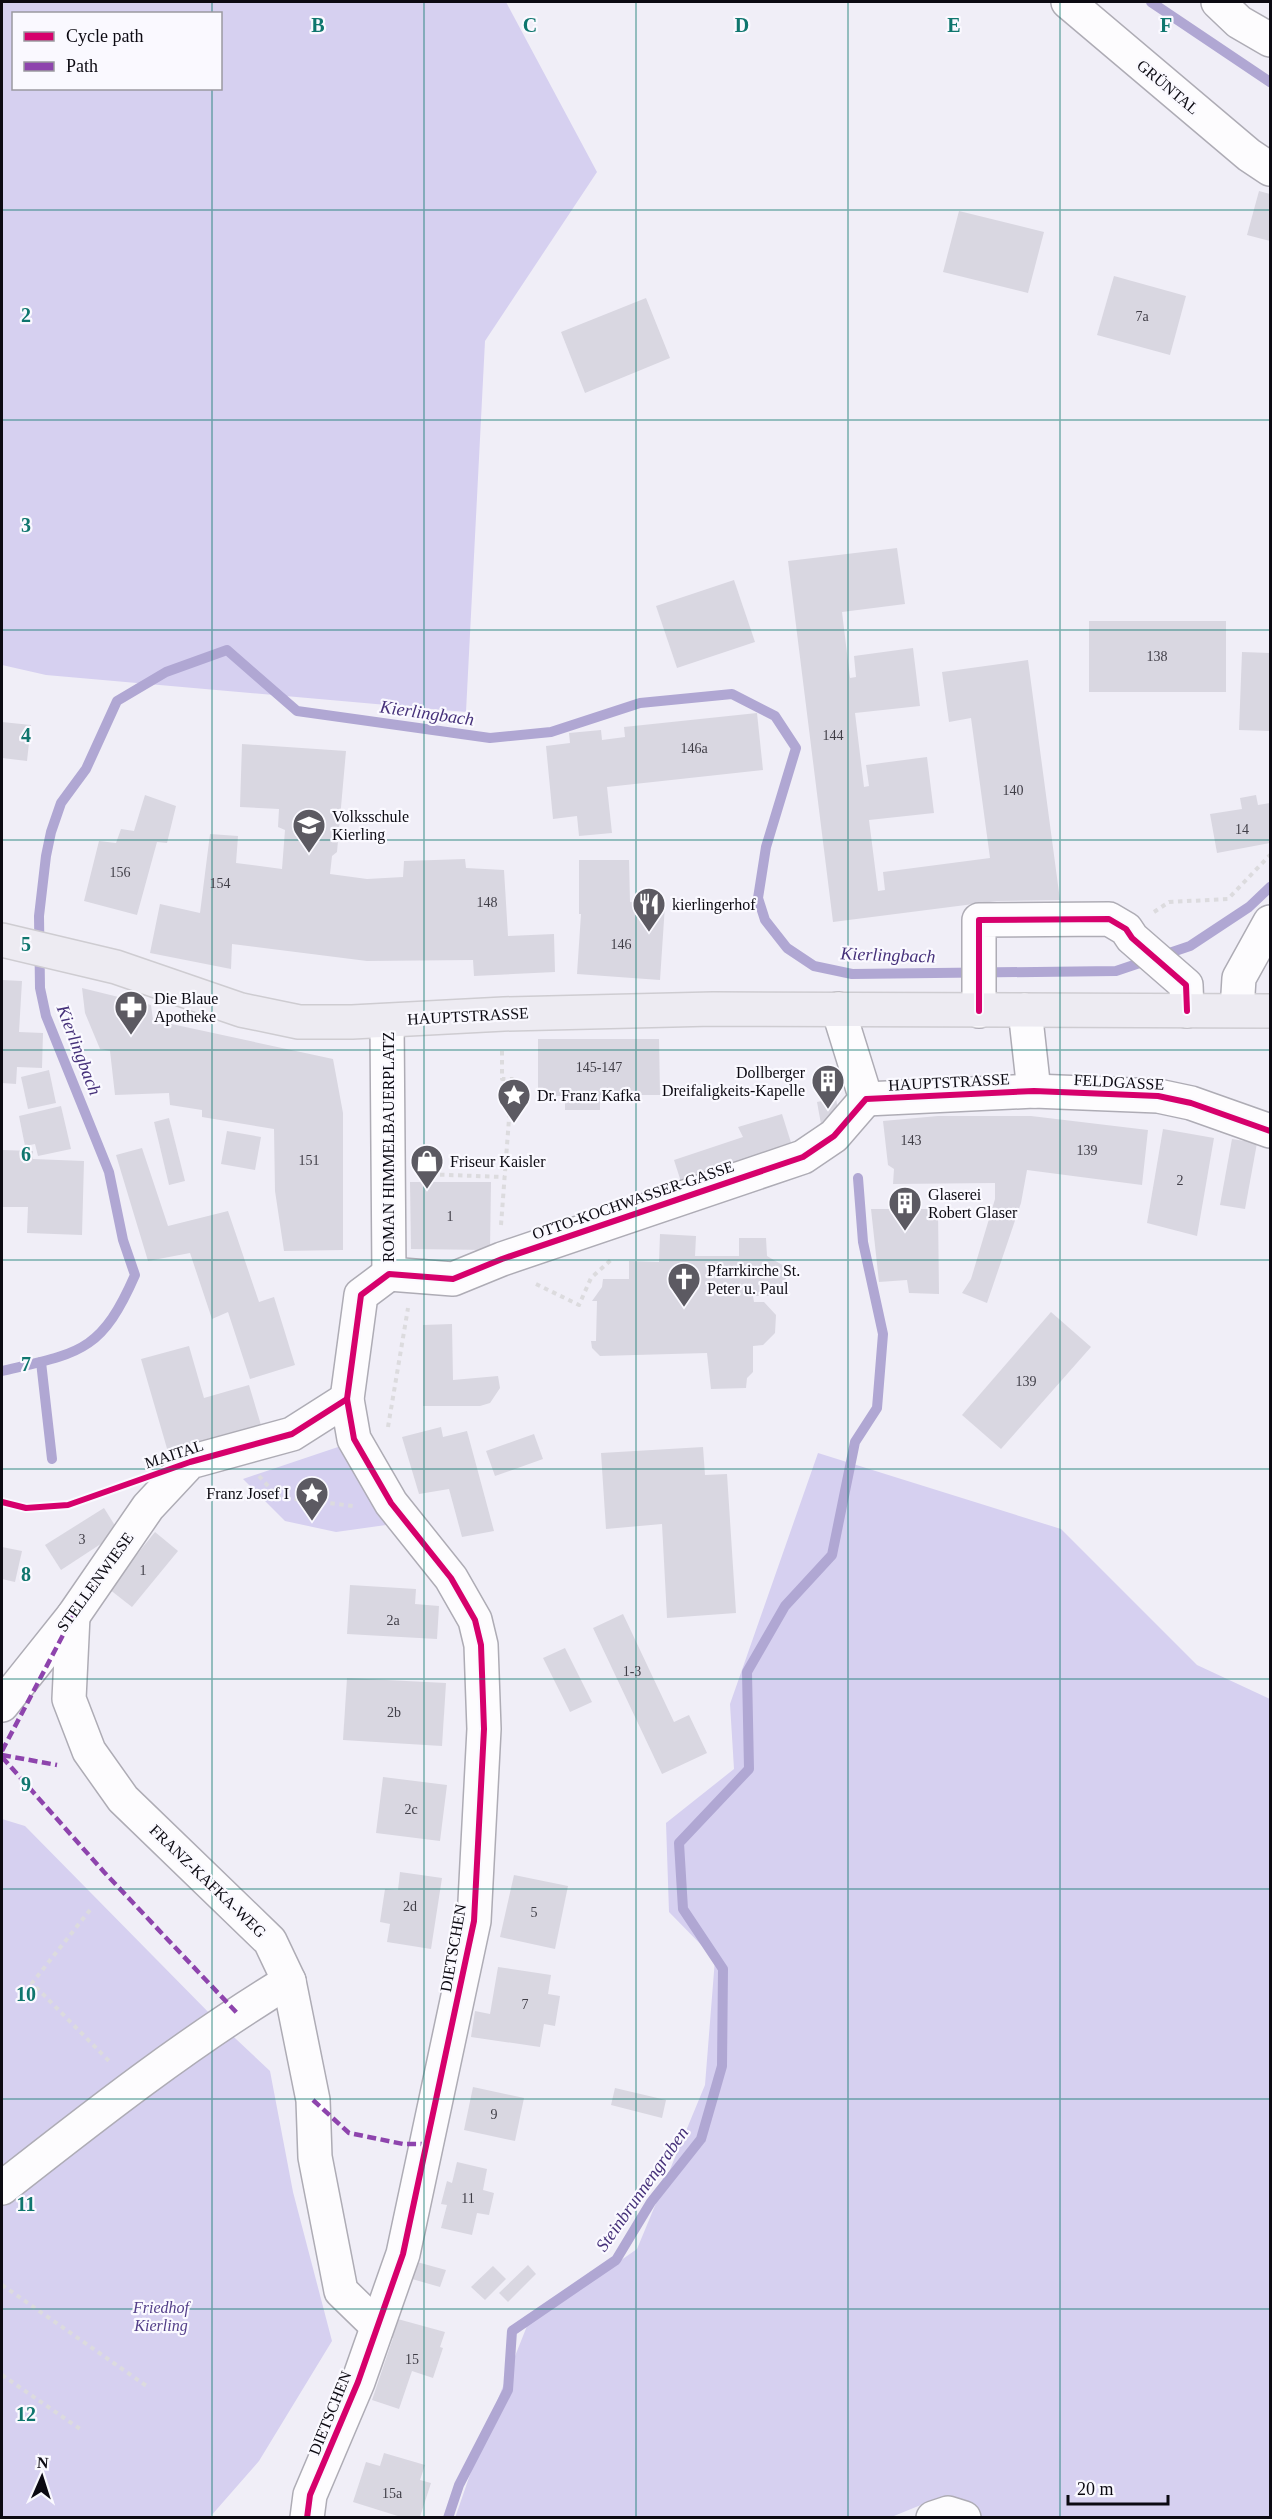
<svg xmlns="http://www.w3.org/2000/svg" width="1272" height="2519" viewBox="0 0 1272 2519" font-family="Georgia,serif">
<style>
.green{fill:#d6d0f0;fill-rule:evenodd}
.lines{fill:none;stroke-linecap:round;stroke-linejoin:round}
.stream{stroke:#b0a7d3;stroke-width:10}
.building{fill:#d9d7e1}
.minor-casing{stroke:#aeacb5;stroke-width:36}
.major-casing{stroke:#ceccd1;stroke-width:36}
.path{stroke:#dcdbde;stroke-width:4;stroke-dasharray:4.5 4.5;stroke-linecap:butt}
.minor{stroke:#fdfcfe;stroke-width:33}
.major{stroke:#edebf2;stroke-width:33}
.quiet{stroke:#8e44ad;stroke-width:4.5;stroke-dasharray:9 4.5;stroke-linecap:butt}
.cycleway-casing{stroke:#faf9ff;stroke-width:10}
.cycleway{stroke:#d6006c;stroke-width:6}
.grid{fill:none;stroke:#0f766e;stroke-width:1.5;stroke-opacity:0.55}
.labels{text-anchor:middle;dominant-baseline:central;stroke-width:4.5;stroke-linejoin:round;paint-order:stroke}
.number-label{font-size:14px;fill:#403e47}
.street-label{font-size:16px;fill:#0c0a12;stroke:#faf9ff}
.poi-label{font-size:16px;fill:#0c0a12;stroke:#faf9ff;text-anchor:start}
.park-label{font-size:16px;font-style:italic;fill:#533f89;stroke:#faf9ff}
.water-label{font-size:18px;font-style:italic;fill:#46317a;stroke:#faf9ff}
.grid-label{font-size:20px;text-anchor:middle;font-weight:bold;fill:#0f766e;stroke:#faf9ff;stroke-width:4.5;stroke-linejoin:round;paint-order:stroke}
</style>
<rect width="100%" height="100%" fill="#f0eef7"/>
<g class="green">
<path d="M 2,2 L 506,2 L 597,172 L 485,341 L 466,712 L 46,675 L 2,665 ZM 14,14 L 220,14 L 220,88 L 14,88 Z"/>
<path d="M 341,1446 L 386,1525 L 336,1532 L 285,1521 L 243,1479 Z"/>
<path d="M 818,1453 L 1061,1529 L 1197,1665 L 1270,1699 L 1270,2517 L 962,2517 L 938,2498 L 889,2518 L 455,2518 L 484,2434 L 527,2326 L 637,2249 L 705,2085 L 715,1959 L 669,1912 L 666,1823 L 734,1769 L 730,1704 Z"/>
<path d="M 2,1819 L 25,1826 L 220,2024 L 270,2071 L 293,2192 L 332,2341 L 259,2461 L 210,2517 L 2,2517 Z"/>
</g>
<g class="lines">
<g class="stream">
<path d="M 1151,2 L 1270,82"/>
<path d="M 41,1362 L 52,1459"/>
<path d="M 2,1371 C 79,1353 101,1353 135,1275 L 123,1240 L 109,1172 L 46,1016 L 40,988 L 39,916 L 46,856 L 51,832 L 61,803 L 86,769 L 117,701 L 166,672 L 227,650 L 297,711 L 490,738 L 551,732 L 640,703 L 732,694 L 775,716 L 796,748 L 766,847 L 758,898 L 765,920 L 787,948 L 814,966 L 852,974 L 1116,971 L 1190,946 L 1249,907 L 1270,887"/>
<path d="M 448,2518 L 459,2485 L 508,2390 L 512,2331 L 616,2260 L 651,2202 L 701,2139 L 722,2066 L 723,1969 L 683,1909 L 679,1843 L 749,1769 L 747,1672 L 785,1606 L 832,1555 L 855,1442 L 877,1408 L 883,1334 L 863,1242 L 858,1178"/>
</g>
</g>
<g class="building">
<path d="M 1259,191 L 1270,194 L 1270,241 L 1247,235 Z"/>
<path d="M 959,211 L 1044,232 L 1028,293 L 943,272 Z"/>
<path d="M 1114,276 L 1186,296 L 1170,355 L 1097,335 Z"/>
<path d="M 646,298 L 670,358 L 585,393 L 561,332 Z"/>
<path d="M 897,548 L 905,604 L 842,612 L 850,678 L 856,677 L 854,656 L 913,648 L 920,706 L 855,713 L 864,787 L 869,786 L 866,765 L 927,757 L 934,813 L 869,820 L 878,891 L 885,890 L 883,872 L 990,858 L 971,718 L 949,722 L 942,672 L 1028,660 L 1060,900 L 997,901 L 833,922 L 788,561 Z"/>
<path d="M 734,580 L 755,642 L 677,668 L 656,606 Z"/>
<rect x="1089" y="621" width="137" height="71"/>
<path d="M 1242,652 L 1270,653 L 1270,731 L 1239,730 Z"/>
<path d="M 757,713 L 763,770 L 607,787 L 612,833 L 579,836 L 577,816 L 553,819 L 546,746 L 570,743 L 569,733 L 601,730 L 602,740 L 625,737 L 624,727 Z"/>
<path d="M 2,722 L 31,725 L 27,761 L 2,758 Z"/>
<path d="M 242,744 L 346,751 L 337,852 L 332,856 L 330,874 L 367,879 L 403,877 L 404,861 L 465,859 L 466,868 L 504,870 L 508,936 L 554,934 L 555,972 L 474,976 L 473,960 L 367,961 L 232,944 L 231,969 L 150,953 L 160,904 L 200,913 L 210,834 L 238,836 L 236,863 L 282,869 L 285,830 L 278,827 L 279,809 L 240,807 Z"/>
<path d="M 145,795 L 176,806 L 167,843 L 157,842 L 137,915 L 84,901 L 99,841 L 116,843 L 121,829 L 134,831 Z"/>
<path d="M 1256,795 L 1258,805 L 1270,803 L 1270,843 L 1217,853 L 1210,814 L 1242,809 L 1240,798 Z"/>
<path d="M 579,860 L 629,860 L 630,902 L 665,905 L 660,980 L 577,974 L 581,914 L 579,914 Z"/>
<path d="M 2,980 L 22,981 L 19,1032 L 43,1033 L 42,1068 L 17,1067 L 16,1084 L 2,1083 Z"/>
<path d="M 82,988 L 151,1005 L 153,1020 L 333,1059 L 343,1113 L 343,1250 L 284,1251 L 275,1191 L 274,1129 L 202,1117 L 202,1110 L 170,1105 L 169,1093 L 115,1095 L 110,1051 L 100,1049 L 85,1013 Z"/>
<path d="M 538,1039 L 659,1039 L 660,1095 L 600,1095 L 600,1110 L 565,1110 L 565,1096 L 538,1096 Z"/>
<path d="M 49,1070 L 56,1103 L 28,1109 L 21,1077 Z"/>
<path d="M 836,1098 L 839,1117 L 835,1122 L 821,1124 L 817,1102 Z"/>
<path d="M 61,1106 L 71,1149 L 38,1156 L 35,1144 L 25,1146 L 19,1116 Z"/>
<path d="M 782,1114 L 794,1152 L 683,1188 L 674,1160 L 743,1137 L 738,1127 Z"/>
<path d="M 938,1116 L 1031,1116 L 1148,1130 L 1142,1185 L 1027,1170 L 1021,1203 L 987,1303 L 962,1293 L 971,1279 L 995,1199 L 995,1183 L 893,1184 L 894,1169 L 888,1165 L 883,1121 Z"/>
<path d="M 169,1118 L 185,1181 L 169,1185 L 154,1122 Z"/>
<path d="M 1163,1129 L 1214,1138 L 1197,1236 L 1147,1223 Z"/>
<path d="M 227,1131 L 261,1137 L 255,1170 L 221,1164 Z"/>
<path d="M 1232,1139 L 1257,1143 L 1245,1209 L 1220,1205 Z"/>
<path d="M 142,1148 L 168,1226 L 228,1211 L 259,1302 L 274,1297 L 295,1365 L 250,1379 L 228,1312 L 212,1319 L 190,1253 L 148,1261 L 116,1155 Z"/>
<path d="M 2,1150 L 33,1151 L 33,1159 L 84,1161 L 82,1235 L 27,1233 L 28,1207 L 2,1207 Z"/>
<path d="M 410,1182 L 491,1182 L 490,1250 L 411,1249 Z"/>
<path d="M 871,1209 L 938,1209 L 939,1294 L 909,1293 L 907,1280 L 879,1282 Z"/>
<path d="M 660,1234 L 696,1236 L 695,1256 L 739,1256 L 739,1238 L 766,1238 L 767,1256 L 784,1266 L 787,1275 L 781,1292 L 768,1296 L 753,1296 L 754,1302 L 764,1302 L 776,1315 L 775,1333 L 763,1345 L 753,1346 L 753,1372 L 747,1378 L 746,1388 L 711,1389 L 707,1353 L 600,1356 L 592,1348 L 591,1341 L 596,1341 L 597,1301 L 592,1301 L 602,1287 L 603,1279 L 629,1279 L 629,1261 L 659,1262 Z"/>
<path d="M 1051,1312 L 1091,1347 L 1001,1449 L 962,1415 Z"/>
<path d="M 452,1324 L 453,1380 L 498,1376 L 500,1388 L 490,1403 L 480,1406 L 423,1406 L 423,1325 Z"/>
<path d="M 189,1346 L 204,1398 L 249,1385 L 261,1425 L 168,1452 L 141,1359 Z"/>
<path d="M 441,1427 L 443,1437 L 467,1431 L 494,1531 L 462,1537 L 449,1489 L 419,1494 L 402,1437 Z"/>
<path d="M 534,1434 L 543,1459 L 495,1476 L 486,1451 Z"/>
<path d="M 703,1447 L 705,1475 L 727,1474 L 736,1613 L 667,1618 L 662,1524 L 606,1529 L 601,1453 Z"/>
<path d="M 104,1508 L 119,1532 L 61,1570 L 45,1545 Z"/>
<path d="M 155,1532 L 178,1551 L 132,1607 L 109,1589 Z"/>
<path d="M 2,1547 L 22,1551 L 15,1582 L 2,1579 Z"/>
<path d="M 350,1585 L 416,1589 L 415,1604 L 439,1606 L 437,1639 L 347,1634 Z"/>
<path d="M 623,1614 L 674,1722 L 689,1715 L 707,1753 L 662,1774 L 593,1628 Z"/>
<path d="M 565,1648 L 592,1702 L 570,1712 L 543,1658 Z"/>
<path d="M 347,1678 L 446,1683 L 442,1746 L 343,1740 Z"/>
<path d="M 383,1777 L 447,1785 L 440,1841 L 376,1833 Z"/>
<path d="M 400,1872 L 442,1878 L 431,1949 L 387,1942 L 390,1924 L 380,1922 L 385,1889 L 398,1890 Z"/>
<path d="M 514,1875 L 568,1886 L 555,1949 L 500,1937 Z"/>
<path d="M 498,1967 L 551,1975 L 548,1994 L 560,1996 L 555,2026 L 544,2024 L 540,2047 L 471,2037 L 475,2011 L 490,2014 Z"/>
<path d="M 473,2087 L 524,2098 L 515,2141 L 464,2130 Z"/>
<path d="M 615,2088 L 666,2100 L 662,2118 L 611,2105 Z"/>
<path d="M 457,2162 L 487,2169 L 483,2190 L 494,2193 L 489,2215 L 477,2213 L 472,2235 L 441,2228 L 447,2205 L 441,2204 L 447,2181 L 452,2183 Z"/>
<path d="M 417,2262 L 446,2270 L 440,2287 L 412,2279 Z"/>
<path d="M 528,2265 L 536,2274 L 508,2302 L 499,2293 Z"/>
<path d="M 493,2266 L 506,2279 L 485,2300 L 471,2287 Z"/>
<path d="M 394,2318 L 445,2332 L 440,2347 L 443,2348 L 433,2378 L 412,2371 L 399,2409 L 372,2400 L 393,2338 L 389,2337 Z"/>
<path d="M 384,2453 L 425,2465 L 420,2480 L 431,2483 L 420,2517 L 401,2517 L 353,2502 L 366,2462 L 380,2466 Z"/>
</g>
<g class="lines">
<g class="minor-casing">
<g id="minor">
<path d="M 1068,2 L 1249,155 L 1270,169"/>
<path d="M 1218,2 L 1239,22 L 1270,40"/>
<path d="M 838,1009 L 866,1099"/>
<path d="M 1025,1010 L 1034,1091"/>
<path d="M 1237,1010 L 1239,978 L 1270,922"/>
<path d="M 979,1011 L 979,920 L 1109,919 L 1126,929 L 1132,938 L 1186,985 L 1187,1011"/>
<path d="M 387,1021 L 389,1274"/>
<path d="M 866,1099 L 1034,1091 L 1158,1096 L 1191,1103 L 1270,1131"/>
<path d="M 389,1274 L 453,1279 L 502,1259 L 803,1157 L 834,1136 L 866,1099"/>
<path d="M 73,1616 L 69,1699 L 89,1751 L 123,1799 L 270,1941 L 289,1981 L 313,2100 L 315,2157 L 341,2291 L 377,2326"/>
<path d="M 2,1705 L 73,1616 L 148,1507 L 190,1462 L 292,1434 L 347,1399"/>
<path d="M 2,2188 C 95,2115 188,2042 289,1981"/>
<path d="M 307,2518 L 310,2495 L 358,2382 L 403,2254 L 474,1921 L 484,1729 L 481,1645 L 475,1620 L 451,1578 L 391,1503 L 354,1439 L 347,1399 L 361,1295 L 389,1274"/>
<path d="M 933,2518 L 948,2513 L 964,2518"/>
</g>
</g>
<g class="major-casing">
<path id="major" d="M 2,940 L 116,967 L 241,1010 L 299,1022 L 352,1022 L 504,1014 L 713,1009 L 1270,1011"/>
</g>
<g class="path">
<path d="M 1154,912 L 1169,902 L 1228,899 L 1270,855"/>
<path d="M 422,1174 L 504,1177"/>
<path d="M 501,1225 L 512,1079 L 502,1079 L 502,1047"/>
<path d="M 536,1284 L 579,1305 L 591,1278 L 612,1259"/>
<path d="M 388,1427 L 408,1308"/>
<path d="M 259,1476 L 278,1497 L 353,1506"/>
<path d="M 90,1910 L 32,1983 L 111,2063"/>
<path d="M 2,2285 L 148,2387"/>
<path d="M 2,2375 L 83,2431"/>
</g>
<use href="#minor" class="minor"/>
<use href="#major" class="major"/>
<g class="quiet">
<path d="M 2,1751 L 73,1616"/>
<path d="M 2,1755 L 57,1765"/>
<path d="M 2,1757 L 104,1872 L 237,2013"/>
<path d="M 313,2100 L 349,2133 L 403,2144 L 428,2144"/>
</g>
<g class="cycleway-casing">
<g id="cycleway">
<path d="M 979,1011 L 979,920 L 1109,919 L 1126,929 L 1132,938 L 1186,985 L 1187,1011"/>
<path d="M 2,1502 L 26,1508 L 68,1505 L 190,1462 L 292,1434 L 347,1399"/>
<path d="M 307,2518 L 310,2495 L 358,2382 L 403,2254 L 474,1921 L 484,1729 L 481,1645 L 475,1620 L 451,1578 L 391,1503 L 354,1439 L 347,1399 L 361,1295 L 389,1274 L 453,1279 L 502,1259 L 803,1157 L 834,1136 L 866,1099 L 1034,1091 L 1158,1096 L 1191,1103 L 1270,1131"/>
</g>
</g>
<use href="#cycleway" class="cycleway"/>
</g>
<path class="grid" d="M 212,2 L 212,14M 424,2 L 424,2518M 636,2 L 636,2518M 848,2 L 848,2518M 1060,2 L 1060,2518M 212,88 L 212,2518M 2,210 L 1270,210M 2,420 L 1270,420M 2,630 L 1270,630M 2,840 L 1270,840M 2,1050 L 1270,1050M 2,1260 L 1270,1260M 2,1469 L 1270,1469M 2,1679 L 1270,1679M 2,1889 L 1270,1889M 2,2099 L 1270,2099M 2,2309 L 1270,2309"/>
<defs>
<g id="school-pin" transform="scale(1.725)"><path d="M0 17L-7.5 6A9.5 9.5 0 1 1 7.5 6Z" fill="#5c5a62" stroke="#faf9ff"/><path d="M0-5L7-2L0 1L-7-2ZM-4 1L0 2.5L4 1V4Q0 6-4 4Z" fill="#fff"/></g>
<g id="restaurant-pin" transform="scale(1.725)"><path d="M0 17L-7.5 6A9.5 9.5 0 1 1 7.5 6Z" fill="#5c5a62" stroke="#faf9ff"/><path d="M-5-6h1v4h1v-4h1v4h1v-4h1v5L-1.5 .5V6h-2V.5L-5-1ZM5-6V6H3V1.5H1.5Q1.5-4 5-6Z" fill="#fff"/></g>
<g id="pharmacy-pin" transform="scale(1.725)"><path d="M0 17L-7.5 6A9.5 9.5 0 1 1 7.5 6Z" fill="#5c5a62" stroke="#faf9ff"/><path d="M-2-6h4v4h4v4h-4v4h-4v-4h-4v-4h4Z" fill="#fff"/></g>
<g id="building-pin" transform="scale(1.725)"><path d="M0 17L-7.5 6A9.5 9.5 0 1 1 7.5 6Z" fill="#5c5a62" stroke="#faf9ff"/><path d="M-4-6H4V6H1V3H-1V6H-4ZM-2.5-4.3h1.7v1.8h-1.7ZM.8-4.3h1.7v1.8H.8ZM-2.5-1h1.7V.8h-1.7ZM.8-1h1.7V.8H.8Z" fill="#fff"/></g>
<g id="sight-pin" transform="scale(1.725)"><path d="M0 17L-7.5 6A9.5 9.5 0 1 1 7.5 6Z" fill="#5c5a62" stroke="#faf9ff"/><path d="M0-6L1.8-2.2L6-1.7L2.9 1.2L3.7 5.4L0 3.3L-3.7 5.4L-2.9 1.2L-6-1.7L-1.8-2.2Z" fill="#fff"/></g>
<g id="shop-pin" transform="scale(1.725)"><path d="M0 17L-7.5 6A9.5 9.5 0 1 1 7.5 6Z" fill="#5c5a62" stroke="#faf9ff"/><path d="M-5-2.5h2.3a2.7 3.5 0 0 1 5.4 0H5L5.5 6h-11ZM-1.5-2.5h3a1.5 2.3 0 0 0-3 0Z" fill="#fff"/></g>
<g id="church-pin" transform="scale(1.725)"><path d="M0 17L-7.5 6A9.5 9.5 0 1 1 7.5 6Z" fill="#5c5a62" stroke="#faf9ff"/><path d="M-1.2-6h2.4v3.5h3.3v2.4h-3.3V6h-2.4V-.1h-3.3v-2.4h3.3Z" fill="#fff"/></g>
</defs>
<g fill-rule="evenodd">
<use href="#school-pin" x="309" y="825"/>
<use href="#restaurant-pin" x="649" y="904"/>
<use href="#pharmacy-pin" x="131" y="1007"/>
<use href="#building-pin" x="828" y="1081"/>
<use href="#sight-pin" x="514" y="1095"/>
<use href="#shop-pin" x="427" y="1161"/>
<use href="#building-pin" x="905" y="1203"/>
<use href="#church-pin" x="684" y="1279"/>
<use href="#sight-pin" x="312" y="1493"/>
</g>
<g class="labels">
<g class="number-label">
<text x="1142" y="316">7a</text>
<text x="1157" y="656">138</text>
<text x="833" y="735">144</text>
<text x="694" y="748">146a</text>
<text x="1013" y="790">140</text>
<text x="1242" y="829">14</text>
<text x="120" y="872">156</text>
<text x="220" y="883">154</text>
<text x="487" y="902">148</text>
<text x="621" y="944">146</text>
<text x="599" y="1067">145-147</text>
<text x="911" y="1140">143</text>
<text x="1087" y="1150">139</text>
<text x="309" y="1160">151</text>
<text x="1180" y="1180">2</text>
<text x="450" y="1216">1</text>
<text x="1026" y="1381">139</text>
<text x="82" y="1539">3</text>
<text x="143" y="1570">1</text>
<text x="393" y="1620">2a</text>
<text x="632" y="1671">1-3</text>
<text x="394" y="1712">2b</text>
<text x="411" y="1809">2c</text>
<text x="410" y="1906">2d</text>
<text x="534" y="1912">5</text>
<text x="525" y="2004">7</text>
<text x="494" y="2114">9</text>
<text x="468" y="2198">11</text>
<text x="412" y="2359">15</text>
<text x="392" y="2493">15a</text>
</g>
<g class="street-label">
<text transform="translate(1168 87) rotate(40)">GRÜNTAL</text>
<text transform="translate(468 1016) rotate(-3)">HAUPTSTRASSE</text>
<text transform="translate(949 1082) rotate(-3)">HAUPTSTRASSE</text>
<text transform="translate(1119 1082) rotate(3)">FELDGASSE</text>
<text transform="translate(388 1147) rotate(-90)">ROMAN HIMMELBAUERPLATZ</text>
<text transform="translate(633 1200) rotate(-19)">OTTO-KOCHWASSER-GASSE</text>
<text transform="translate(174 1454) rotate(-18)">MAITAL</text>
<text transform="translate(95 1582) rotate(-54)">STELLENWIESE</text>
<text transform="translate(208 1881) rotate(44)">FRANZ-KAFKA-WEG</text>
<text transform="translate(453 1948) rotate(-80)">DIETSCHEN</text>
<text transform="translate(330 2413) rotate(-68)">DIETSCHEN</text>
</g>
<g class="poi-label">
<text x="332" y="816">Volksschule<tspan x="332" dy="18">Kierling</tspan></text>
<text x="672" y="904">kierlingerhof</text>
<text x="154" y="998">Die Blaue<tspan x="154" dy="18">Apotheke</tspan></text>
<text x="805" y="1072" text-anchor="end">Dollberger<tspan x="805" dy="18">Dreifaligkeits-Kapelle</tspan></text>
<text x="537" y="1095">Dr. Franz Kafka</text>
<text x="450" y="1161">Friseur Kaisler</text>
<text x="928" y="1194">Glaserei<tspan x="928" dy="18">Robert Glaser</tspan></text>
<text x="707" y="1270">Pfarrkirche St.<tspan x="707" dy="18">Peter u. Paul</tspan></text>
<text x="289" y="1493" text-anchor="end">Franz Josef I</text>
</g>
<g class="park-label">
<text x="161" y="2307">Friedhof<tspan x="161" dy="18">Kierling</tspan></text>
</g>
<g class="water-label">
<text transform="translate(427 713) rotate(8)">Kierlingbach</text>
<text transform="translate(888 955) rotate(2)">Kierlingbach</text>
<text transform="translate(79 1050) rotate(69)">Kierlingbach</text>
<text transform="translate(642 2189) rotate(-55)">Steinbrunnengraben</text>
</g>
</g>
<g class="grid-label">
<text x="318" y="32">B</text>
<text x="530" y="32">C</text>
<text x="742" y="32">D</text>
<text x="954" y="32">E</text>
<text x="1166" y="32">F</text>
<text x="26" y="322">2</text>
<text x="26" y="532">3</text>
<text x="26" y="742">4</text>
<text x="26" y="951">5</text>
<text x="26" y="1161">6</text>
<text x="26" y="1371">7</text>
<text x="26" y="1581">8</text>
<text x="26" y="1791">9</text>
<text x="26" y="2001">10</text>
<text x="26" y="2211">11</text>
<text x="26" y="2421">12</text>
</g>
<rect width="1272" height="2519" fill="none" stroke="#0c0a12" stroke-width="6"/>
<rect x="12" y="12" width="210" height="78" fill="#faf9ff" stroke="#9b99a0" stroke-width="1.5"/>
<rect x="24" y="32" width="30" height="9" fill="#d6006c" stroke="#9b99a0" stroke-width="1.5"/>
<text x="66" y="42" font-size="18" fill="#0c0a12">Cycle path</text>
<rect x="24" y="62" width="30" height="9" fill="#8e44ad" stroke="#9b99a0" stroke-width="1.5"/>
<text x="66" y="72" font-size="18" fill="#0c0a12">Path</text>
<g transform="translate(42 2477) rotate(3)" stroke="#faf9ff" stroke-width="4.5" paint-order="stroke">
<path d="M0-4.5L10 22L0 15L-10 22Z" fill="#0c0a12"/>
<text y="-9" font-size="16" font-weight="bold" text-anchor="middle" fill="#0c0a12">N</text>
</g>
<path d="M1068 2495v9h100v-9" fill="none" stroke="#0c0a12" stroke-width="3"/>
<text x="1077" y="2495" font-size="18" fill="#0c0a12" stroke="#faf9ff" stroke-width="4.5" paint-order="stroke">20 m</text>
</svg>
